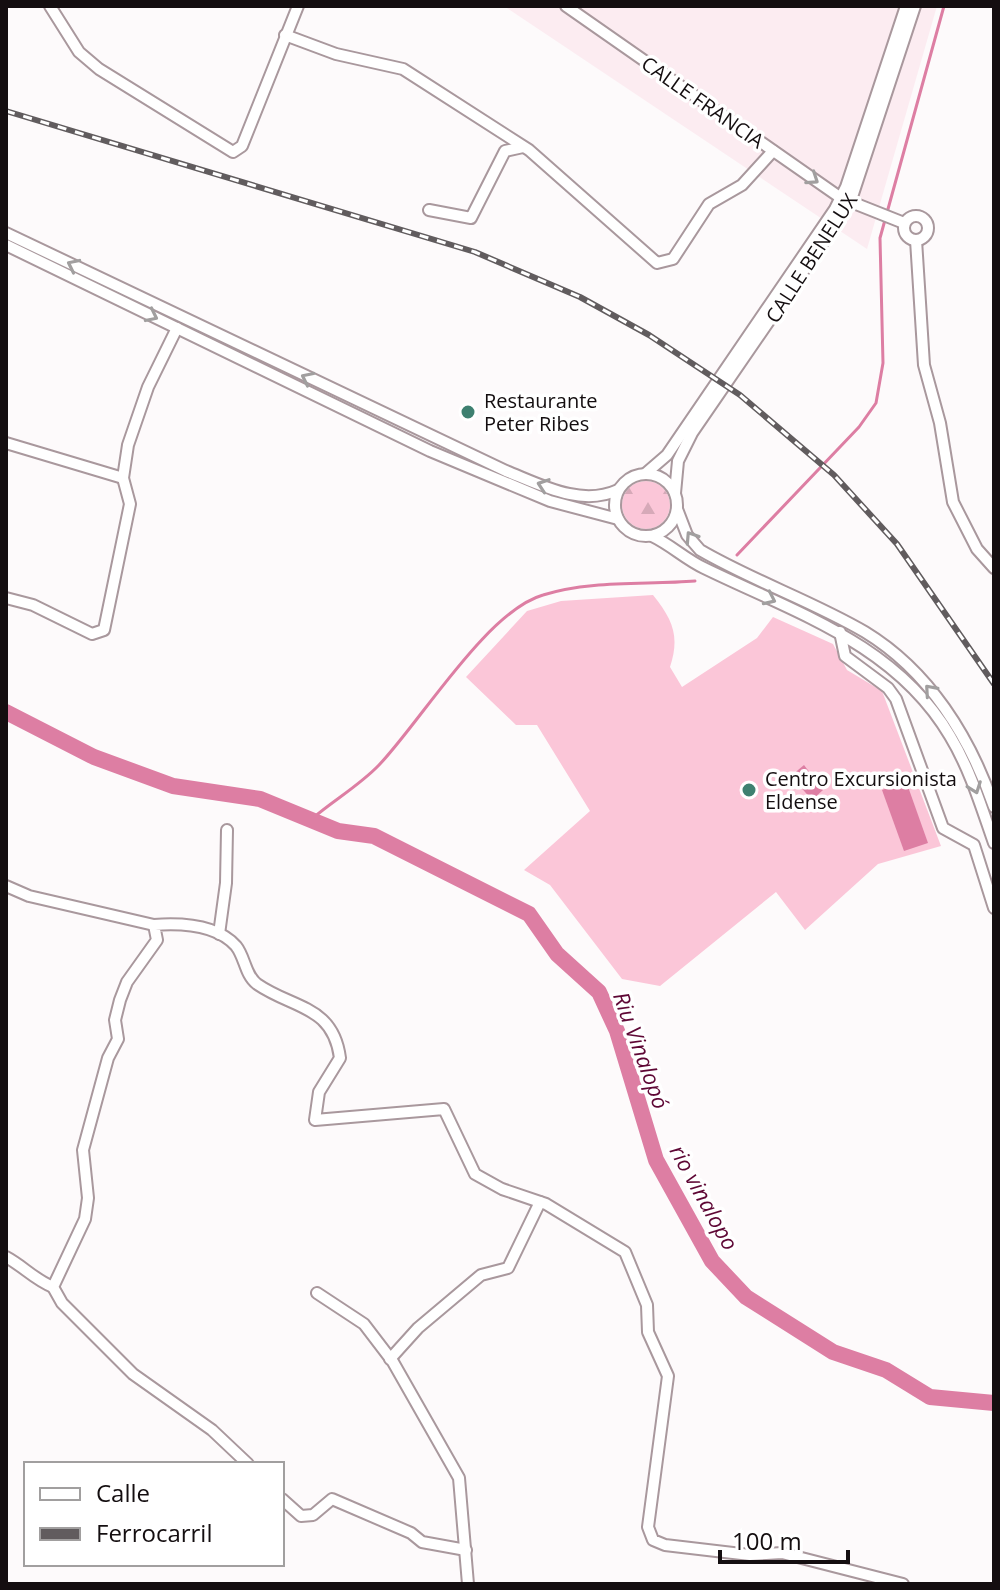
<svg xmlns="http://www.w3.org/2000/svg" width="1000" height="1590" viewBox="0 0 1000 1590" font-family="'Open Sans',sans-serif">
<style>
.built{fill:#fcecf1}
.forest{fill:url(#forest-firs)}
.garden{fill:#fbc6d8}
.water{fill:#dd7ea3}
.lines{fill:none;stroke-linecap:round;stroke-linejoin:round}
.stream{stroke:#dd7ea3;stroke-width:3}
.river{stroke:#dd7ea3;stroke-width:16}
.minor-casing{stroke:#a9989d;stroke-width:14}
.minor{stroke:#fff;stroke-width:10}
.rail-casing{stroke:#615c5e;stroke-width:6}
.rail{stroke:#fff;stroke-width:3;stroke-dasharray:9;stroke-linecap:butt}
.oneway{stroke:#a19f9f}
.poi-dot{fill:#3e8070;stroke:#fff;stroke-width:3}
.labels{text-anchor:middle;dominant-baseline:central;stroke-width:7;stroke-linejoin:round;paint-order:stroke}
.street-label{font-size:20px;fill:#140e10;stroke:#fff}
.poi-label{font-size:20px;fill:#140e10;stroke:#fff;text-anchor:start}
.water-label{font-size:22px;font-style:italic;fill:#5e0735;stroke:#fff}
</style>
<defs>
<pattern id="forest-firs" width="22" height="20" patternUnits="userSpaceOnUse" patternTransform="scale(2)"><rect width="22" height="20" fill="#fbc6d8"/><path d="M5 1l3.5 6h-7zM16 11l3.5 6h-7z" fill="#d6a9b8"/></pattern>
</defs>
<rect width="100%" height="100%" fill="#fdfafb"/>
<path class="built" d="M 504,6 L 937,6 L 867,249 Z"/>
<circle class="forest" cx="646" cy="505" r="24"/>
<path class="garden" d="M 653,595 C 673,620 680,636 670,667 L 682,687 L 757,638 L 773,617 L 833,644 L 847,670 L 882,691 L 941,846 L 878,864 L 805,930 L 776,892 L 660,986 L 622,979 L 550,885 L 524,870 L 590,811 L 537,725 L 516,725 L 466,677 L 527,611 L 561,601 Z"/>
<g class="water">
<path d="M 804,765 L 823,790 L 812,800 L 791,776 Z"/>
<path d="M 906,781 L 928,843 L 904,851 L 882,790 Z"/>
</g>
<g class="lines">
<g class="stream">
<path d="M 737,555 L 859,427 L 876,403 L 883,363 L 880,238 L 944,6"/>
<path d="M 313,818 C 334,800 360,785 379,765 C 421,721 487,611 543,595 C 590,580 646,585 695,581"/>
</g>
<path class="river" d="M 6,712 L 94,757 L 173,786 L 260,799 L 338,831 L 374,836 L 529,914 L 557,954 L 599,992 L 617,1031 L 656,1160 L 712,1261 L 746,1297 L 833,1352 L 886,1370 L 930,1397 L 994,1403"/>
<g class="minor-casing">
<g id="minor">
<path d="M 50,6 L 79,52 L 99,69 L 233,152 L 242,146 L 298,6"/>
<path d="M 566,6 L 841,198 L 904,223"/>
<path d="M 285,35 L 336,54 L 403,69 L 529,150 L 657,263 L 673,259 L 709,204 L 742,185 L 773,151"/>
<path d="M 429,210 L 471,218 L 505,151 L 523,147"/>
<circle cx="916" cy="228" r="12"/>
<path d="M 6,233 L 506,471 C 541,485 581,507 618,490"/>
<path d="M 916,240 L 924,365 L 940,423 L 953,502 L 977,549 L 994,568"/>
<path d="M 6,245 L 430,451 L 550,501 L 618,519"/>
<path d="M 6,443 L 123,478"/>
<circle cx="646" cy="505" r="31"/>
<path d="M 645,474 L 667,455 L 835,209 L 846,187 L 906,6"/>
<path d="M 675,493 L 678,461 L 692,433 L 850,203 L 915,6"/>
<path d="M 677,509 L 687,535 L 700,550 C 753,581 812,601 865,632 C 929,671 970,737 994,807"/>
<path d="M 652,536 C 671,545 685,559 704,568 C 794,612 896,644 950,736 C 970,769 981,806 994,843"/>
<path d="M 6,598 L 33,605 L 92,634 L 104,630 L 130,504 L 123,478 L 128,445 L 148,387 L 177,328"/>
<path d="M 840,632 L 845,656 L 888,688 L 896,699 L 943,828 L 974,845 L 994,908"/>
<path d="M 6,886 L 29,896 L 154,925"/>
<path d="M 219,934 L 226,883 L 227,830"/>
<path d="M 6,1257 C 23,1266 35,1280 53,1287"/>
<path d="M 317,1293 L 364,1324 L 393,1362 L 459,1478 L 468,1584"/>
<path d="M 390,1359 L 418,1328 L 481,1275 L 508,1268 L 540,1202"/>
<path d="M 248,1464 L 212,1430 L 133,1374 L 62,1303 L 53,1287 L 85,1219 L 88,1198 L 83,1150 L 108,1058 L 118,1039 L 115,1020 L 120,1000 L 127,982 L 157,940 L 154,925 C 181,923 216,924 236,946 C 245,957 245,975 257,984 C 293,1009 333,1005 340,1058 L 319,1092 L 315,1120 L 444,1109 L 475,1174 L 502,1189 L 546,1204 L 625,1252 L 647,1305 L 648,1332 L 668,1376 L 648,1527 L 653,1540 L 665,1545 L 750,1555 L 782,1553 L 903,1584"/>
<path d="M 282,1499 L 301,1516 L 313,1515 L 332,1499 L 411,1533 L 422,1542 L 466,1550"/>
</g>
</g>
<use href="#minor" class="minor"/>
<g class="rail-casing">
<path id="rail" d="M 6,111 L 475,252 L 580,297 L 649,335 L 740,395 L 834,475 L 897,544 L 994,684"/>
</g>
<use href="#rail" class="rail"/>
</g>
<defs><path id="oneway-chevron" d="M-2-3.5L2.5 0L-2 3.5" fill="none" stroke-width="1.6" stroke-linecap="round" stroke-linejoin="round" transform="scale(2)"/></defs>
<g class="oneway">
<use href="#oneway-chevron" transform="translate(813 179) rotate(34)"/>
<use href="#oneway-chevron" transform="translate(73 265) rotate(-154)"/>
<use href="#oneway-chevron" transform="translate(152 316) rotate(26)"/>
<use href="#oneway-chevron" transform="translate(307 378) rotate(-154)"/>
<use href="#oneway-chevron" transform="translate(543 485) rotate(-161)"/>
<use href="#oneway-chevron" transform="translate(691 537) rotate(-123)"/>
<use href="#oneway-chevron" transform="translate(770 599) rotate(25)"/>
<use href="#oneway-chevron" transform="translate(930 690) rotate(-131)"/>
<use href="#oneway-chevron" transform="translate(975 788) rotate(70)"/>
</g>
<g class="poi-dot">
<circle cx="468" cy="412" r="8"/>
<circle cx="749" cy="790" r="8"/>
</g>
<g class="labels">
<g class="street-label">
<text transform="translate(703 102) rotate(35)">CALLE FRANCIA</text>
<text transform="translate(811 258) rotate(-57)">CALLE BENELUX</text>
</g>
<g class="poi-label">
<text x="484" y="400">Restaurante<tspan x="484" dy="23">Peter Ribes</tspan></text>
<text x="765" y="778">Centro Excursionista<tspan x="765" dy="23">Eldense</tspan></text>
</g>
<g class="water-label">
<text transform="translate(642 1050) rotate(70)">Riu Vinalopó</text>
<text transform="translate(705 1197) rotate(61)">rio vinalopo</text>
</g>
</g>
<rect width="1000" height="1590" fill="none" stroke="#140e10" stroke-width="16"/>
<rect x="24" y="1462" width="260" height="104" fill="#ffffff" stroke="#a19f9f" stroke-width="2"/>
<rect x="40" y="1488" width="40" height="12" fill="#ffffff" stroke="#a19f9f" stroke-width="2"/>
<text x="96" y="1502" font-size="24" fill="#140e10">Calle</text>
<rect x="40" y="1528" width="40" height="12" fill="#615c5e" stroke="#a19f9f" stroke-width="2"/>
<text x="96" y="1542" font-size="24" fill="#140e10">Ferrocarril</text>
<path d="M720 1550v12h128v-12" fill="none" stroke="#140e10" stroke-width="4"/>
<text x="732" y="1550" font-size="24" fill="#140e10" stroke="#ffffff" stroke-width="6" paint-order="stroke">100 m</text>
</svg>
